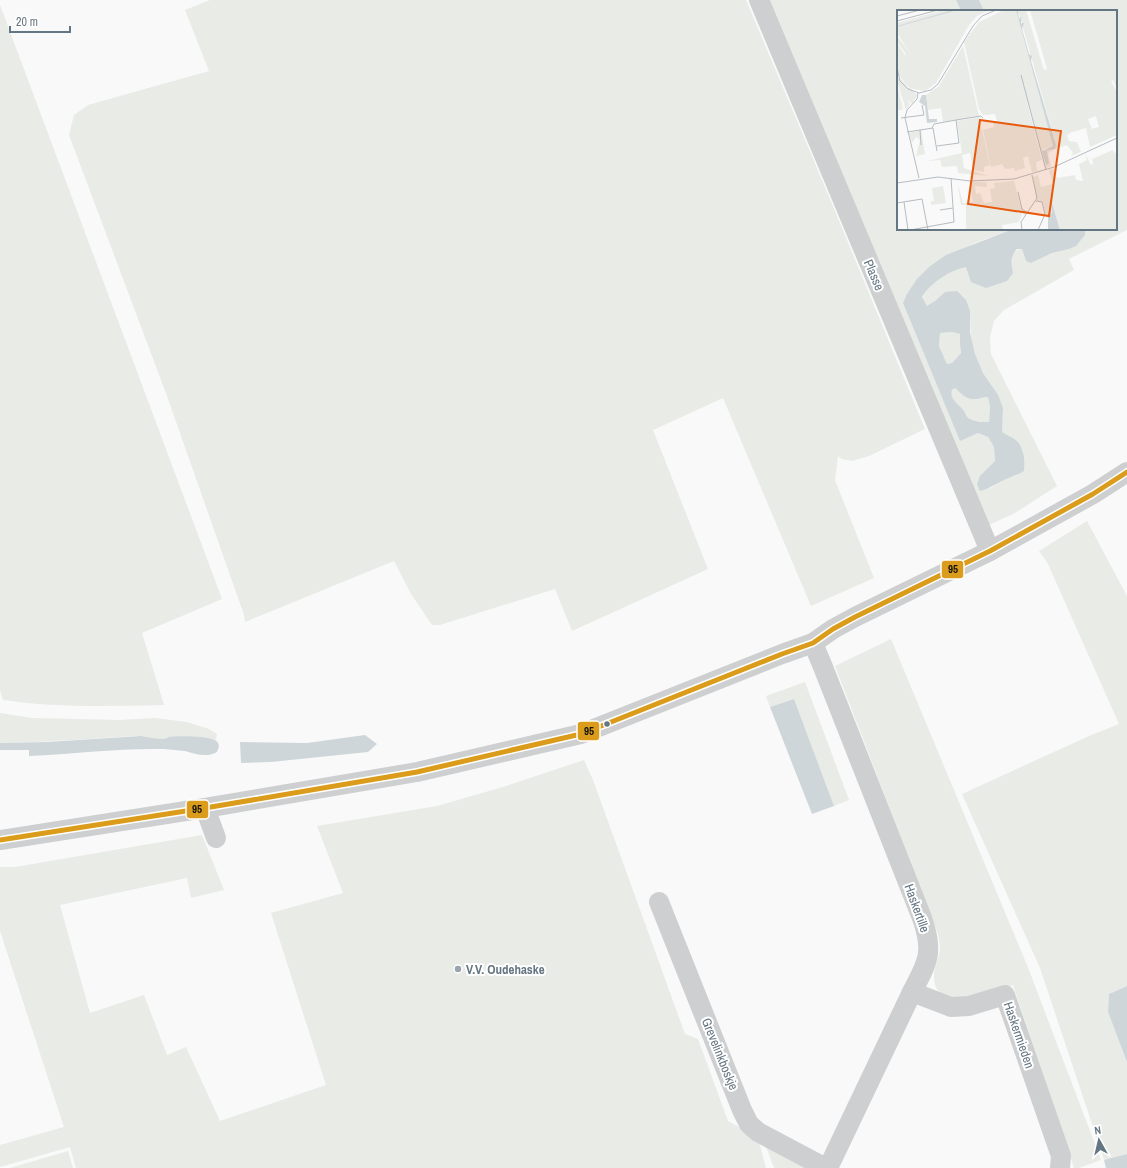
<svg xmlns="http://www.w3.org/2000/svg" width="1127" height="1168" viewBox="0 0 1127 1168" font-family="'Archivo Narrow',sans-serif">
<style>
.green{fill:#e8ebe6}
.water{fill:#ced6d9;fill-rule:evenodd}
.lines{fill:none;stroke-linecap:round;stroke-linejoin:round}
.minor{stroke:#cecfd0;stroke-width:20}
.bus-1-casing{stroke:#fff;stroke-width:8}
.bus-1{stroke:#da9c1a;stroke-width:5}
.bus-dot{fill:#657683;stroke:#fff;stroke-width:1.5}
.poi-dot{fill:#99a4ac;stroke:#fff;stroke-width:1.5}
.labels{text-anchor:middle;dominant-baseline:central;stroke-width:4;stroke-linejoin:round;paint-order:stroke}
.street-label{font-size:13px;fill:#657683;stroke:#fff}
.poi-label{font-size:13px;font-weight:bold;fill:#657683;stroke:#fff;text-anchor:start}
.inset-road{fill:none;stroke:#b5bdc3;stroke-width:1}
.view{fill:#e8590c;fill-opacity:0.15;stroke:#e8590c;stroke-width:2}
.inset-edge{fill:none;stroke:#657683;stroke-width:2}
.line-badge{stroke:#fff;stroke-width:1.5}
.pale-badge-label{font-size:11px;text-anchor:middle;font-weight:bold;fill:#111}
</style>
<rect width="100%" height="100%" fill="#f9f9f9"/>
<g class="green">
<path d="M 210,0 L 746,0 L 833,206 L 925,429 L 869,456 L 852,461 L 842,459 L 838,456 L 835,480 L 874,578 L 811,606 L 723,398 L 653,430 L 708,569 L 572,631 L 555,589 L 440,625 L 432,625 L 411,594 L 394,561 L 245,622 L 244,615 L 167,396 L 69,135 L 74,115 L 88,105 L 209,71 L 185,10 Z"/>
<path d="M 767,0 L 956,0 L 961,11 L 898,11 L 898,229 L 1013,229 L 972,244 L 903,303 L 960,440 L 978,433 L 988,437 L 994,447 L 995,461 L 989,468 L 989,489 L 1003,480 L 1018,475 L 1023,451 L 1014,439 L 1006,435 L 1002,432 C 1001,424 1004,414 1002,407 C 998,395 991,385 984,374 C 972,355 970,334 970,311 L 945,292 L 935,301 L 927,307 L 922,298 C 929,286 942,275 955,270 C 968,264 996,264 1011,262 C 1013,255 1013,250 1022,249 L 1026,261 L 1031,263 L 1052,253 L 1069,249 L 1085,235 L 1085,229 L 1116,229 L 1116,11 L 984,11 L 979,0 L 1127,0 L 1127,230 L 1069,259 L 1074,270 L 1004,310 L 994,321 L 990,337 L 991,354 L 1057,486 L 1015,513 L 987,526 Z"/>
<path d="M 0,5 L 222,599 L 142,633 L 164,705 C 110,706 56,708 3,700 L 0,690 Z"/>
<path d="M 952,332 L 960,334 L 960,344 L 961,353 L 952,363 L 947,364 L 939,346 L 940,333 Z"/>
<path d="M 955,388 L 975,399 L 982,397 L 988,397 L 990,407 L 989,422 C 982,422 975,422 970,419 C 966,417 966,414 964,411 C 959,405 944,395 955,388 Z"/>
<path d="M 1087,521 L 1127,596 L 1127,986 L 1109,994 L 1108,1012 L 1127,1062 L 1127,1154 L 1104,1160 L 1040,968 L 962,794 L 1089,736 L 1119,724 L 1048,564 L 1039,551 Z"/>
<path d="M 891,639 L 1029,970 L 1101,1160 L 1079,1168 L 1074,1168 L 1013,985 C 993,991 934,1017 934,976 C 934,967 939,958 940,949 C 940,944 939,939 938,934 L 835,666 Z"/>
<path d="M 805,682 L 849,800 L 834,806 L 794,699 L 770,707 L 766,696 Z"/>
<path d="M 0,713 L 32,718 L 120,720 L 155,718 L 187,722 L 209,729 L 217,734 L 216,740 C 200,735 180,736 165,739 C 157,740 143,736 134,736 C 89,739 45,742 0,743 Z"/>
<path d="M 584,760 L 593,780 L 685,1034 L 698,1039 L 728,1121 L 758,1138 L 766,1168 L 76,1168 L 70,1147 L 0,1167 L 0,1145 L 64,1127 L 0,931 L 0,867 L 15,867 L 202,835 L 224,890 L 191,898 L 187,878 L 60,905 L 90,1013 L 144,995 L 167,1055 L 186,1047 L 220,1121 L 326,1085 L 271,913 L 343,893 L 317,826 L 437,806 L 503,787 Z"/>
<path d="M 765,1144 L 810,1168 L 774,1168 Z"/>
<path d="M 68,1151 L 73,1168 L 10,1168 Z"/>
</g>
<g class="water">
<path d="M 956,0 L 979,0 L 984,11 L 961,11 Z"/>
<path d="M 1013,229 L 1085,229 L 1085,235 L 1076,246 L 1069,249 L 1052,253 L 1031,263 L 1026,261 L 1022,249 L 1017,249 C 1010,257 1011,264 1013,273 L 1007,281 L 986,288 L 971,282 L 966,267 C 948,271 932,282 922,297 L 927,306 L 935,301 L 945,292 L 957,291 L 966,300 L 970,311 L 970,332 L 975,354 L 983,373 L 998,395 L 1003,408 L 1002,432 C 1005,434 1009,436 1013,438 C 1024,445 1025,459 1024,471 C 1018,475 1011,477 1004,480 C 995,484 989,489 980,491 L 977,484 L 980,476 L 995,461 L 994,447 L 988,437 L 978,433 L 960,441 L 903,303 L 907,294 L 917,279 L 929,267 L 946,255 ZM 952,332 L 960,334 L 960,344 L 961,353 L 952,363 L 947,364 L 939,346 L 940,333 ZM 955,388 C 961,393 966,400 975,399 C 980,399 981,397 988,397 L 990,407 L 989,422 C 982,422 976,422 970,419 C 966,417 966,414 964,411 C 959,404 949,400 952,390 Z"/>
<path d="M 794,699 L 834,806 L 812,814 L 770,707 Z"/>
<path d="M 365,735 L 377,744 L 368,752 L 271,762 L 241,763 L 240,742 L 307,743 Z"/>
<path d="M 141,736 C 148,737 156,739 163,739 C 165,739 167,738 169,737 C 178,736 214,735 218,743 C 220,746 218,749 217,752 C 206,758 196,754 185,751 C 178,750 170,750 164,749 C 120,748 73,754 29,756 L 29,750 L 0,750 L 0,743 L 47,742 Z"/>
<path d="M 1127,986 L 1127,1062 L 1108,1012 L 1109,994 Z"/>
<path d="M 1127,1154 L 1127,1168 L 1106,1168 L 1104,1160 Z"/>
</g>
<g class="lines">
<g class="minor">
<path d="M 759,0 L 990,551"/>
<path d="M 813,643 L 823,667 L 922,918 C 934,952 928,962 912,992 L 828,1168"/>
<path d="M 205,808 L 216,838"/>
<path d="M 0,840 L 205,808 L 417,772 L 581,734 L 782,654 L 813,643 L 833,629 L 855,617 L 990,551 L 1093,494 L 1127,472"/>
<path d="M 659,902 L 742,1110 L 749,1124 L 758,1132 L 826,1168"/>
<path d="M 912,992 L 951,1007 L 969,1006 L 1005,995 L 1061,1156 L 1060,1168"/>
</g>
<g class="bus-1-casing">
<path id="bus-1" d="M 0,840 L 205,808 L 417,772 L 581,734 L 782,654 L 813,643 L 833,629 L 855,617 L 990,551 L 1093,494 L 1127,472"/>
</g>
<use href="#bus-1" class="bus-1"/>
</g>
<circle class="bus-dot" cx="607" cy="724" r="3.5"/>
<circle class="poi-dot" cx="458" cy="969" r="4"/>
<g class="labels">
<g class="street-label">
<text transform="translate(874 275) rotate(67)">Plasse</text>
<text transform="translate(917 908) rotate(70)">Haskertille</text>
<text transform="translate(1019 1035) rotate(71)">Haskermieden</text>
<text transform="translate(720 1054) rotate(68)">Grevelinkboskje</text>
</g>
<g class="poi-label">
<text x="466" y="969">V.V. Oudehaske</text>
</g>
</g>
<g transform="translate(897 10)">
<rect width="220" height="220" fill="#f9f9f9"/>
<path d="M 46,0 L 56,0 L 0,16 L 0,13 ZM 61,0 L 93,0 L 80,6 L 72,15 L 39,73 L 28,81 L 11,78 L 2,65 L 0,53 L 0,33 L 8,45 L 1,55 L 9,44 L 0,32 L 0,26 L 13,43 L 0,23 L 0,17 ZM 107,0 L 119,0 L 156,136 L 146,139 L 148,151 L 150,152 L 149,155 L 152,152 L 150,141 L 146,141 L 158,139 L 158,131 L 121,0 L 129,0 L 147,60 L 150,59 L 133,0 L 220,0 L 220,79 L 216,70 L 214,71 L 220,82 L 220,125 L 193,137 L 189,118 L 175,122 L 170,125 L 172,131 L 180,132 L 184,142 L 174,146 L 176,143 L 170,135 L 158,139 L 151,143 L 154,156 L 149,158 L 123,65 L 145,150 L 139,152 L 140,161 L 135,162 L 131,146 L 126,148 L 128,158 L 118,161 L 117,158 L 108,159 L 105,154 L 94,157 L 86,120 L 97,117 L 96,112 L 100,111 L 98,104 L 86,105 L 82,99 L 67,32 L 82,12 ZM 199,106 L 202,117 L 195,119 L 191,109 ZM 66,36 L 82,106 L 46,112 L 44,98 L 31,100 L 29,85 L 42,76 ZM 0,61 L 1,67 L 20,85 L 15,94 L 11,90 L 13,94 L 9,100 L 0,71 ZM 0,75 L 6,99 L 0,101 ZM 82,107 L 93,155 L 87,157 L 87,162 L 76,160 L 73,143 L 65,145 L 67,158 L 91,166 L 61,163 L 60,156 L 45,157 L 43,150 L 30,151 L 65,143 L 60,111 ZM 24,120 L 28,144 L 19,146 L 23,130 L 19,127 L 15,133 L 12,123 ZM 216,140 L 217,143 L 220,142 L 220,220 L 163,220 L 155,193 L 153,194 L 155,203 L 149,205 L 146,192 L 140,191 L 136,167 L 141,165 L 144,177 L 156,174 L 152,160 L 156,159 L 160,168 L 178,165 L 179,170 L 186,171 L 182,154 L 190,150 L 188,143 L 194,155 L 196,154 L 195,149 ZM 60,171 L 66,193 L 76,192 L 72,172 L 89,172 L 90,177 L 78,176 L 79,184 L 83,183 L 87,193 L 95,192 L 93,179 L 98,178 L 97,173 L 117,171 L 124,198 L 129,203 L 127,206 L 126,202 L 122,212 L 105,215 L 106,220 L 69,220 L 69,195 L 64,195 ZM 46,176 L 49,193 L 34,195 L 34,191 L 37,191 L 35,178 Z" fill="#e8ebe6" fill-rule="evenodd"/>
<path d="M 56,0 L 61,0 L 0,17 L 0,16 ZM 119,0 L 121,0 L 122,9 L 124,6 L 124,14 L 125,13 L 127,13 L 125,19 L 132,44 L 135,46 L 134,51 L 159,135 L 158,139 L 146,141 L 150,141 L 152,153 L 149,155 L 145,141 L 156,136 ZM 25,85 L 29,85 L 32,109 L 40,109 L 40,112 L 30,113 L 28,96 L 22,92 ZM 154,193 L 155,193 L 163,220 L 151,220 L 151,205 L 155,203 Z" fill="#ced6d9"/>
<path class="inset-road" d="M 0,6 L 23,0M 0,11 L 41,0M 0,57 L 3,71 L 11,79 L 22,83 L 34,80 L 41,74 L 76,16 L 85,6 L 99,0M 124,65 L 149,160M 21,83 L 20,89 L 10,100 L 8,108 L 22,168M 4,108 L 27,105 L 25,95M 35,118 L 37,114 L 59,110M 23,120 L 24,135M 10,122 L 36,118 L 40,141M 40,136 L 62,133 L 59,110 L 84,106 L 86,108M 0,173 L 41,167 L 73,171 L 117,169 L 157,157 L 220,128M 121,182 L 125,199 L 131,203M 139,191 L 145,192 L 148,204 L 141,220M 7,192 L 11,220M 0,193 L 25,189 L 31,220M 43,200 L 56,198M 13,220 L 57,212 L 54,168M 125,220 L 124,212 L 140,188 L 135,165"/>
<path class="view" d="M 83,110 L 164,121 L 152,206 L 71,194 Z"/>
<rect width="220" height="220" class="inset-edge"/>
</g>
<g class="line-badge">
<rect x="941" y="560" width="23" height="19" rx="4" fill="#da9c1a"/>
<rect x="577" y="721" width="23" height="20" rx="4" fill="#da9c1a"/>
<rect x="186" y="800" width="23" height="19" rx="4" fill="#da9c1a"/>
</g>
<g class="pale-badge-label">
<text x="953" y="573">95</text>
<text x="589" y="735">95</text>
<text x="197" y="813">95</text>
</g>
<g transform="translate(1099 1140) rotate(352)" stroke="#ffffff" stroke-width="3" paint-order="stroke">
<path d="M0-3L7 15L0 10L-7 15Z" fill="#657683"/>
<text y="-6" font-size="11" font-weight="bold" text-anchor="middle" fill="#657683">N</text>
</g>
<path d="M10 26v6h60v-6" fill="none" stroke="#657683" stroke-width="2"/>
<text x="16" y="26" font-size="12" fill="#657683" stroke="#ffffff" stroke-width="3" paint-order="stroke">20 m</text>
</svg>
